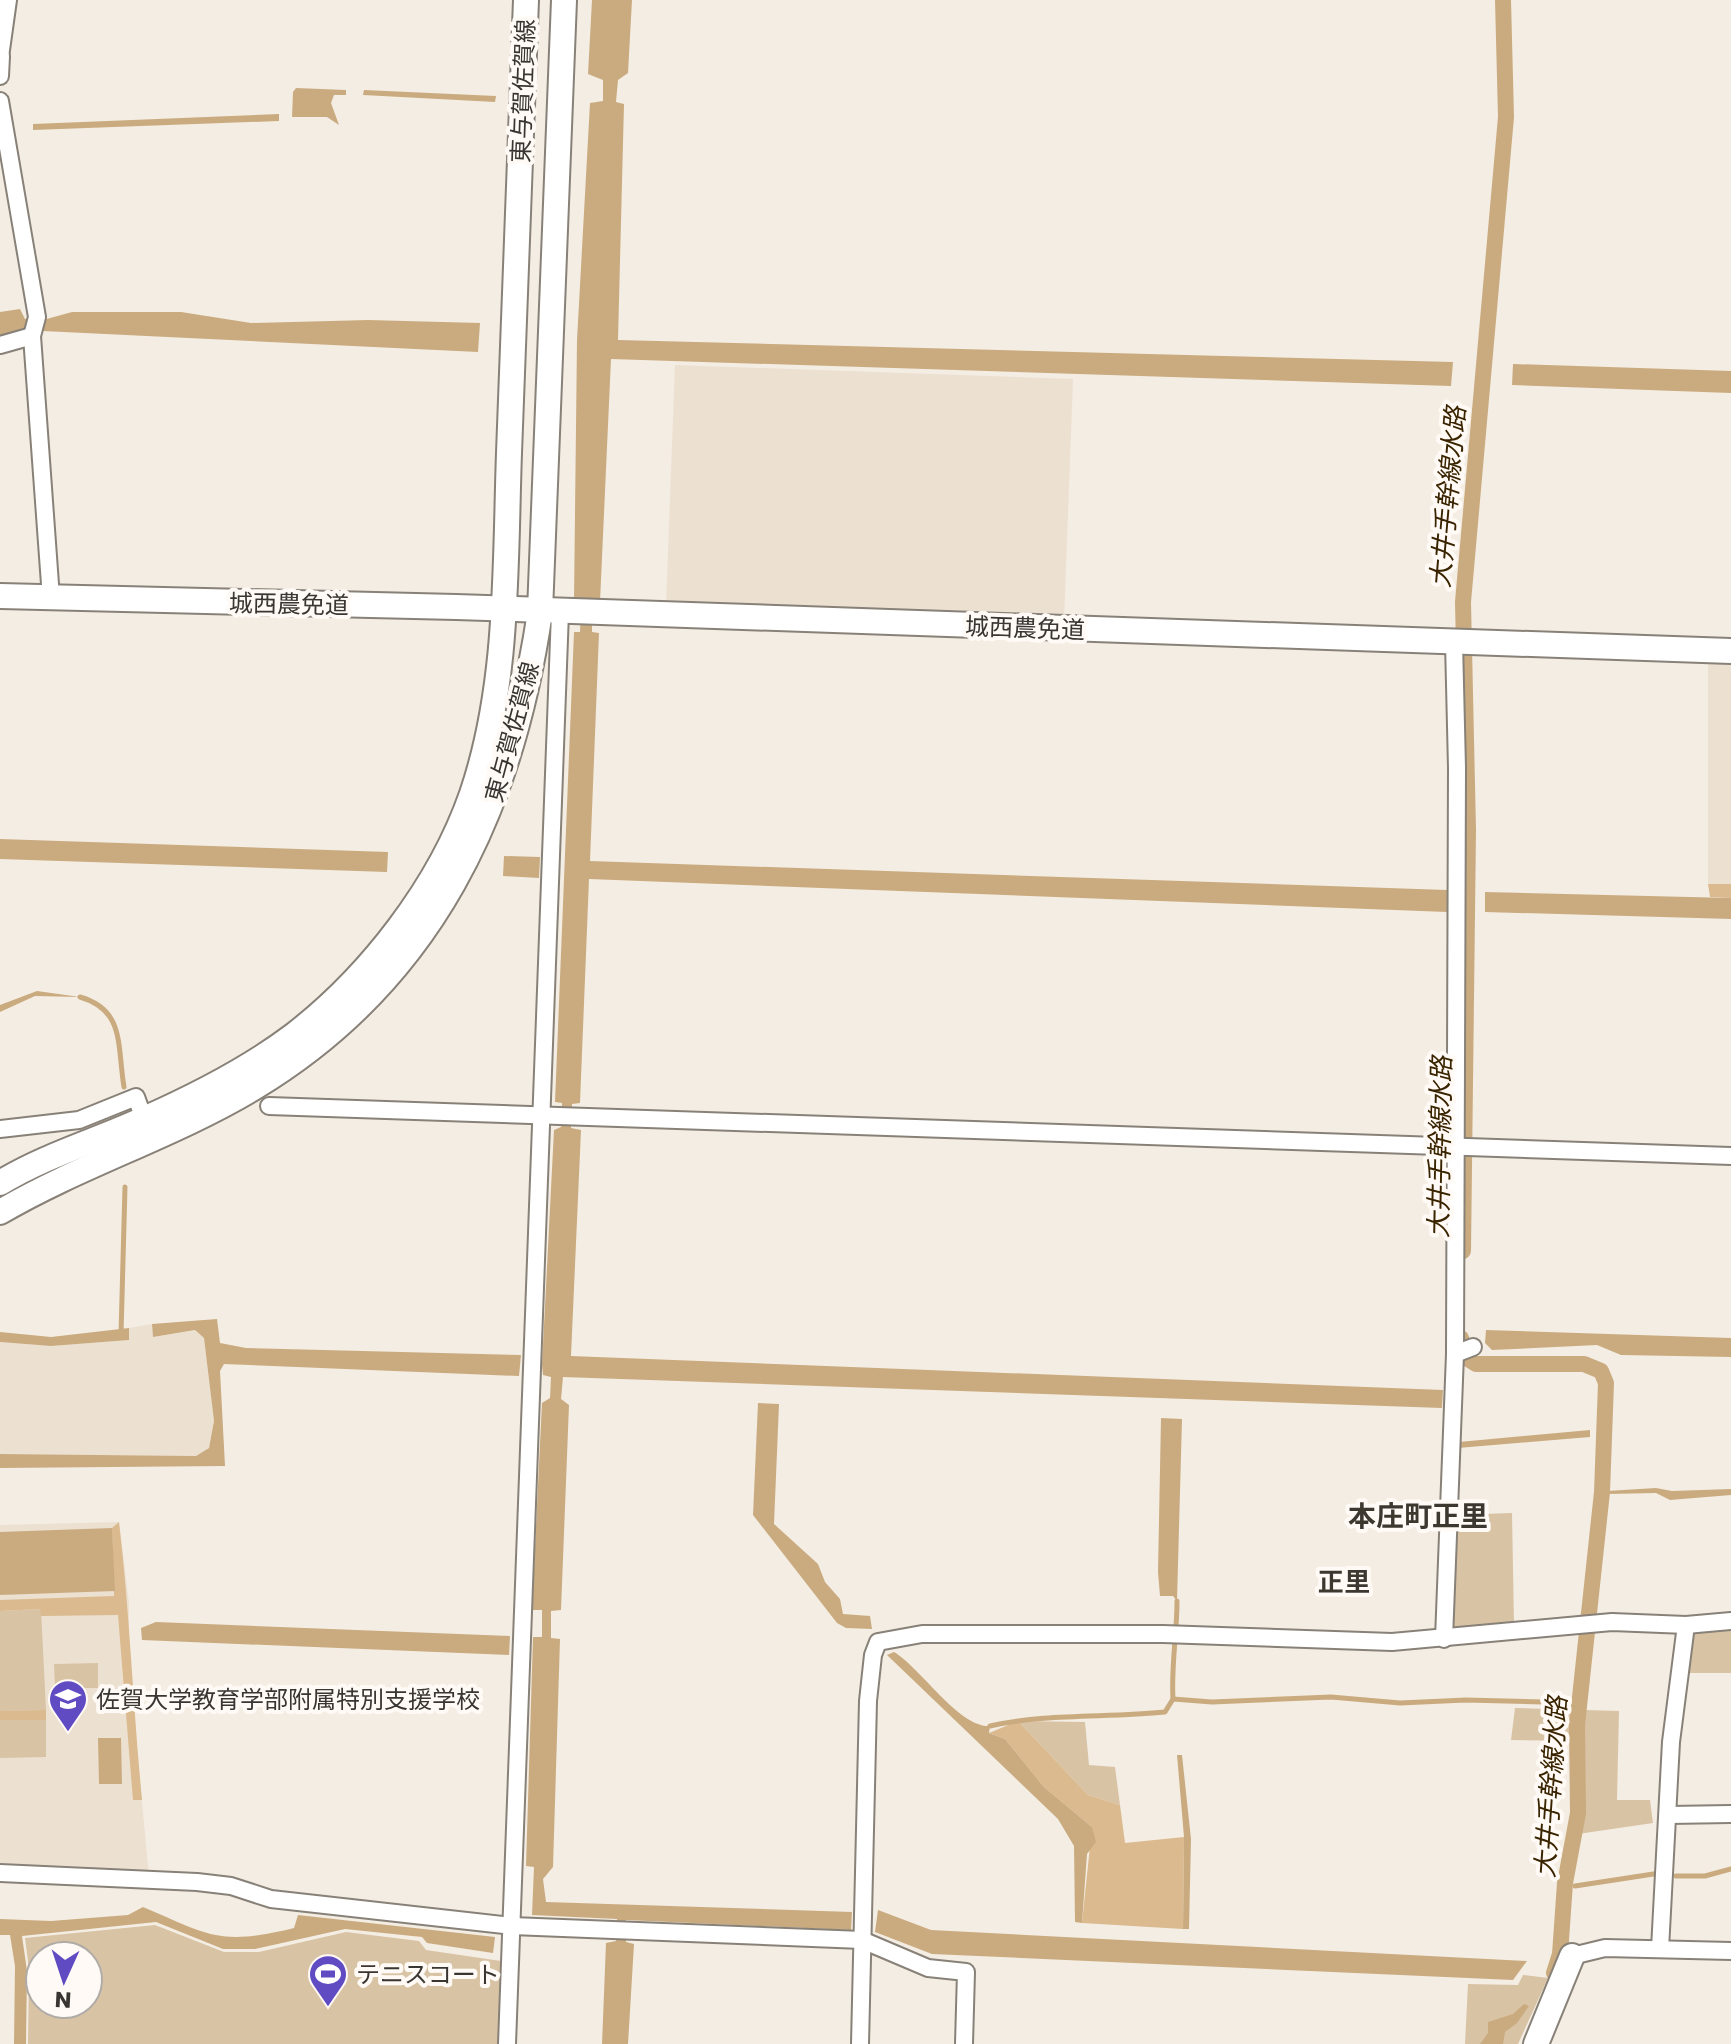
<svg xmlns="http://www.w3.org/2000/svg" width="1731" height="2044" viewBox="0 0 1731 2044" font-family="Poppins,'Noto Sans JP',sans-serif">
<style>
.built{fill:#ece0d1}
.green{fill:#d9c3a5;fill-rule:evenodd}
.forest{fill:#daba8e}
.water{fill:#caab7f}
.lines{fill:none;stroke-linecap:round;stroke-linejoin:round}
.stream{stroke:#caab7f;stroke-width:5}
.canal{stroke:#caab7f;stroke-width:16}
.street-casing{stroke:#878178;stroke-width:20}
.secondary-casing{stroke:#878178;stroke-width:28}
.street{stroke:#fff;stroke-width:16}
.secondary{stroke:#fff;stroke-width:24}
.labels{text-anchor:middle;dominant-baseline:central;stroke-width:8;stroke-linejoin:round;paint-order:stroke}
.street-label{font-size:24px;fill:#383532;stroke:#fffaf5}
.poi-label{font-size:24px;fill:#383532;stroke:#fffaf5;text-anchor:start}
.water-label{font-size:26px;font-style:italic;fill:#3a2400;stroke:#fffaf5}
.neighbourhood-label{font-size:26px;font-weight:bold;fill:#3c372f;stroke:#fffaf5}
.quarter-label{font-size:28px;font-weight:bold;fill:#3c372f;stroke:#fffaf5}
</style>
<rect width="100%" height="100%" fill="#f4ede3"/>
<g class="built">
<path d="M 675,365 L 1073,379 L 1064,621 L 666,607 Z"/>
<path d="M 1708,662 L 1731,663 L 1731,884 L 1708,884 Z"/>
<path d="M 152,1324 L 153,1337 L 195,1330 L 204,1338 L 214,1421 L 209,1448 L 196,1456 L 0,1454 L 0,1342 L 51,1346 L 129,1340 L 129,1328 Z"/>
<path d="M 119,1522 L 129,1603 L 129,1666 L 149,1876 L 0,1870 L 0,1525 Z"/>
</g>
<g class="green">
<path d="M 1512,1513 L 1514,1625 L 1448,1633 L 1452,1515 Z"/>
<path d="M 41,1609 L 46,1710 L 0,1711 L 0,1611 Z"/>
<path d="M 1731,1629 L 1731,1673 L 1688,1673 L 1691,1639 L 1696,1632 Z"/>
<path d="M 98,1663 L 98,1688 L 55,1688 L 54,1664 Z"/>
<path d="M 1515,1708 L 1619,1711 L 1617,1800 L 1650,1800 L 1653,1823 L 1578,1834 L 1583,1741 L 1511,1740 Z"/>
<path d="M 0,1720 L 46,1720 L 46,1757 L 0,1758 Z"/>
<path d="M 1018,1721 L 1085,1722 L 1089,1765 L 1115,1767 L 1120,1805 L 1088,1795 Z"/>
<path d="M 155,1925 L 224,1952 L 259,1952 L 346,1932 L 419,1941 L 426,1950 L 501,1961 L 498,2044 L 28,2044 L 29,1969 L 25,1938 ZM 40,1956 L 88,1956 L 88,2004 L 40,2004 Z"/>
<path d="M 1523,1975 L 1548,1978 L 1518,2044 L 1465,2044 L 1468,1984 L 1518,1985 Z"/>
</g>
<g class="forest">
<path d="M 1708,884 L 1731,884 L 1731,898 L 1710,897 Z"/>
<path d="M 119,1522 C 130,1614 133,1707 142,1800 L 133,1800 L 118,1615 L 41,1616 L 40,1609 L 0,1611 L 0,1600 L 114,1596 L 112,1528 Z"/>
<path d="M 46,1710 L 46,1720 L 0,1720 L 0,1711 Z"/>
<path d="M 1018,1721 L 1088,1795 L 1120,1805 L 1125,1843 L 1184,1837 L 1183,1929 L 1082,1923 L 1092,1827 L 1044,1787 L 1005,1739 L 989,1733 Z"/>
</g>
<g class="water">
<path d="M 592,0 L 632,0 L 628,73 L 618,80 L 616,102 L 624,104 L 618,340 L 1453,362 L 1451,386 L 611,359 L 600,602 L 592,602 L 592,632 L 599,633 L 590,861 L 1447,890 L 1447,912 L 589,879 L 580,1103 L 572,1104 L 571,1128 L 581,1130 L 571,1356 L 1443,1390 L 1442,1408 L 563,1377 L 561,1399 L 569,1405 L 561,1610 L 551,1611 L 551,1638 L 560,1639 L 553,1867 L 543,1879 L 546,1902 L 852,1912 L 851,1930 L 626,1920 L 626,1942 L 634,1944 L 628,2044 L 602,2044 L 606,1943 L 616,1941 L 617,1919 L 532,1915 L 534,1867 L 526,1866 L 533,1637 L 542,1637 L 542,1610 L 532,1610 L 542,1403 L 550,1398 L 551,1377 L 543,1375 L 542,1365 L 554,1130 L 561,1127 L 562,1103 L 555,1102 L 574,632 L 580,632 L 581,602 L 574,601 L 577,340 L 590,103 L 603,101 L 603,80 L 588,74 Z"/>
<path d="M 296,88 L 346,90 L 346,95 L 334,95 L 331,103 L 339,125 L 327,117 L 292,117 L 293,92 Z"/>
<path d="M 364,90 L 496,96 L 495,102 L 363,95 Z"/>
<path d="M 279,114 L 279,121 L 33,130 L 33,124 Z"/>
<path d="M 20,309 L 25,319 L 43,320 L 72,312 L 181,312 L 251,323 L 368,320 L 480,323 L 478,352 L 22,330 L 0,336 L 0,312 Z"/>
<path d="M 1513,364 L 1731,371 L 1731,393 L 1512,385 Z"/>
<path d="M 0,839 L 388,852 L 387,872 L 0,859 Z"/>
<path d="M 504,856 L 540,857 L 539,878 L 503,876 Z"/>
<path d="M 1485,892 L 1731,898 L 1731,919 L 1485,912 Z"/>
<path d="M 37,991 L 80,997 L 35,996 L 0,1012 L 0,1005 Z"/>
<path d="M 217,1319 L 220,1343 L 246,1348 L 521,1355 L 519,1376 L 224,1364 L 220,1371 L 225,1466 L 0,1468 L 0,1454 L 196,1456 L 209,1448 L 214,1421 L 204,1338 L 195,1330 L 153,1337 L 152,1324 Z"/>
<path d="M 129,1328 L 129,1340 L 51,1346 L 0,1342 L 0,1332 L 51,1337 Z"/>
<path d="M 1486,1330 L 1731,1338 L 1731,1357 L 1621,1355 L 1597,1345 L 1492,1350 L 1485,1343 Z"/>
<path d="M 758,1403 L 779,1404 L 774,1524 L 818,1564 L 825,1582 L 840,1599 L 843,1614 L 870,1616 L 872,1629 L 846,1628 L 837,1623 L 753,1515 Z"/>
<path d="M 1161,1418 L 1182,1419 L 1177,1601 L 1173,1596 L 1160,1596 L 1158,1572 Z"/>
<path d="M 1590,1430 L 1590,1437 L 1458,1448 L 1459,1442 Z"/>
<path d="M 1656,1488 L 1672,1491 L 1731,1489 L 1731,1495 L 1670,1500 L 1656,1493 L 1607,1494 L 1607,1491 Z"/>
<path d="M 112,1528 L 115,1591 L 0,1595 L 0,1532 Z"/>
<path d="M 156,1622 L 510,1636 L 509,1655 L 142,1640 L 141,1628 Z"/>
<path d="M 894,1652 C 921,1668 959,1728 990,1726 L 989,1733 L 1005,1739 L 1044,1787 L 1092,1827 L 1096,1842 L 1087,1854 L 1082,1923 L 1075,1922 L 1074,1846 L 1058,1819 L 887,1655 Z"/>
<path d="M 98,1738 L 121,1738 L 122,1784 L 99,1784 Z"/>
<path d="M 1177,1755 L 1182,1755 L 1191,1839 L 1189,1929 L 1183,1929 L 1184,1837 Z"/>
<path d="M 143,1907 C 211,1936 220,1946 294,1928 L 298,1915 L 495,1937 L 493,1953 L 427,1943 L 422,1937 L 345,1929 L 255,1949 L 223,1949 L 156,1922 L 22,1936 L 27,1971 L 26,2044 L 14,2044 L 15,1966 L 10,1935 L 0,1935 L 0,1919 L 51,1921 L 128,1915 Z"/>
<path d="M 878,1910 L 931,1930 L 1527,1961 L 1513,1980 L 932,1954 L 875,1932 Z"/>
<path d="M 1524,2004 L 1529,2006 L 1517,2023 L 1505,2032 L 1503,2044 L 1480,2044 L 1488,2033 L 1488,2022 L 1513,2014 Z"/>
</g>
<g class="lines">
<g class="stream">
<path d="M 80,997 C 125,1010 117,1045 124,1087"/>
<path d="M 121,1334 L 125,1187"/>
<path d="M 1173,1699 C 1171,1666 1177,1634 1177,1601"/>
<path d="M 990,1726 C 1047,1713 1107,1718 1165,1712 L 1173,1699 L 1212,1702 L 1331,1697 L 1400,1703 L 1466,1700 L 1579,1703"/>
<path d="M 1676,1876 L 1705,1876 L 1731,1869"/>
<path d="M 1575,1886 L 1660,1873"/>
</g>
<g class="canal">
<path d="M 1463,1251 L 1468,830 L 1463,602 L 1506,117 L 1503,0"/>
<path d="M 1461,1338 L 1468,1359 L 1476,1364 L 1584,1364 L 1601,1371 L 1606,1383 L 1602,1492 L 1577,1725 L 1578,1813 L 1565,1883 L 1560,1954 L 1554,1973"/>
</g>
<g class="street-casing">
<g id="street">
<path d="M 0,57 L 8,0"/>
<path d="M 0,76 L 1,56"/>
<path d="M 0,101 L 37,317 L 32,336 L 51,598"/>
<path d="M 0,345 L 32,336"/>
<path d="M 269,1106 L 1731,1156"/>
<path d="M 0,1129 L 79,1120 L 136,1097 L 144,1119"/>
<path d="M 1455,1354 L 1473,1347"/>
<path d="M 1444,1639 L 1455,1354 L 1457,768 L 1454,642"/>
<path d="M 1669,1815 L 1731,1814"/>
<path d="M 0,1873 L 197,1882 L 231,1886 L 271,1899 L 512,1926 L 862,1940 L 928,1968 L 966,1972 L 964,2044"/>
<path d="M 1660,1949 L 1671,1742 L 1686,1625"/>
<path d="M 1572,1956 L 1605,1948 L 1731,1951"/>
<path d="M 507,2044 L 560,612"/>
<path d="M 860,2044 L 868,1701 L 873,1655 L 878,1642 L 922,1634 L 1163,1634 L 1392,1642 L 1612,1622 L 1686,1625 L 1731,1621"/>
</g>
</g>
<g class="secondary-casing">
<g id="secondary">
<path d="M 0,596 L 456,607 L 1731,651"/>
<path d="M 0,1183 C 46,1155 96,1141 144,1119 C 196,1096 249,1069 294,1035 C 370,976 440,886 472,794 C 509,685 505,566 509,453 C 515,302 520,151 526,0"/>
<path d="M 0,1212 C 82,1164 174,1136 255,1087 C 432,980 511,810 540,612 L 564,0"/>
<path d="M 1536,2044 L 1572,1956"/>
</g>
</g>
<use href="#street" class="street"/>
<use href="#secondary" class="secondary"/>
</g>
<defs>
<g id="school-pin" transform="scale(2)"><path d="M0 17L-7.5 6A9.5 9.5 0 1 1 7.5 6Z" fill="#604bc3" stroke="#fffaf5"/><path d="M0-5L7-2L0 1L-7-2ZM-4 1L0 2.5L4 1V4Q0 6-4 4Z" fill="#fff"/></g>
<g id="stadium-pin" transform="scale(2)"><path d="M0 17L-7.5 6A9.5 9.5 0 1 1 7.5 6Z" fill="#604bc3" stroke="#fffaf5"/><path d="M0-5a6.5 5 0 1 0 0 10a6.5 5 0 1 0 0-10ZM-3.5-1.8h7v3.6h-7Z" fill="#fff"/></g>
</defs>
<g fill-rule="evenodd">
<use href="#school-pin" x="68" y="1699"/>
<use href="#stadium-pin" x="328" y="1974"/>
</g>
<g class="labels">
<g class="street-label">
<text transform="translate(523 91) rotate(-88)">東与賀佐賀線</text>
<text transform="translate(289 604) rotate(1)">城西農免道</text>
<text transform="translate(1025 628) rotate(2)">城西農免道</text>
<text transform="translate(512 732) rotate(-75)">東与賀佐賀線</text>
</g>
<g class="poi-label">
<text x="96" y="1699">佐賀大学教育学部附属特別支援学校</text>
<text x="356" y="1974">テニスコート</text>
</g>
<g class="water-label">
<text transform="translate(1448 497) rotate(-85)">大井手幹線水路</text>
<text transform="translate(1440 1147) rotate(-89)">大井手幹線水路</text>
<text transform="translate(1551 1787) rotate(-86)">大井手幹線水路</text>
</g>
<g class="neighbourhood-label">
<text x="1344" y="1582">正里</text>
</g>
<g class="quarter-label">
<text x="1418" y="1516">本庄町正里</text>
</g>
</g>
<g transform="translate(64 1980) rotate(183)"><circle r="38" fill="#fffaf5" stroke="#afaba7" stroke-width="2"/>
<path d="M0-6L14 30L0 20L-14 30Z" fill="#604bc3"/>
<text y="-12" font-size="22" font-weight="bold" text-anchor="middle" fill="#383532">N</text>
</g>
</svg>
